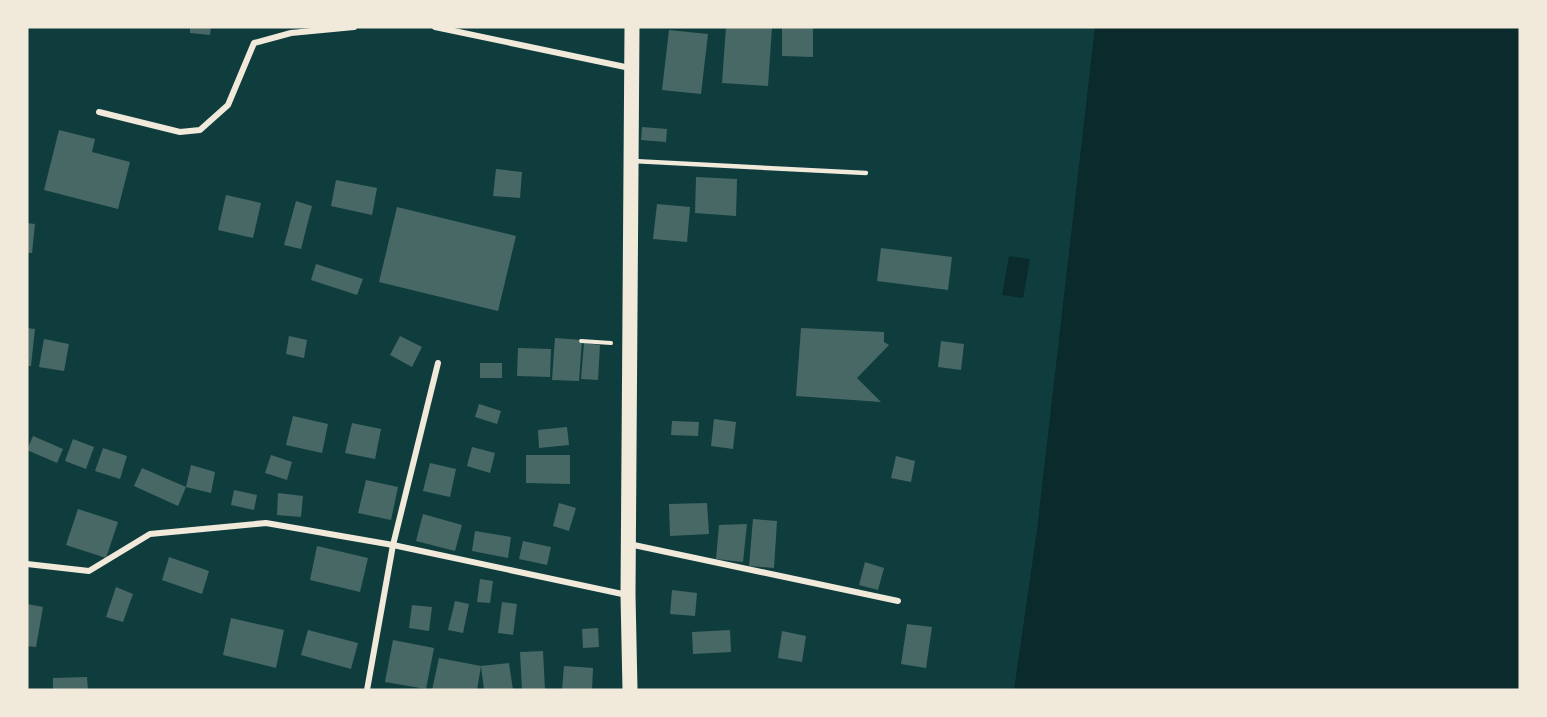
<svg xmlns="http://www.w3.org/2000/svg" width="1547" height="717" viewBox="0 0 1547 717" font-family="Lato,sans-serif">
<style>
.water{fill:#0a2a2b}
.building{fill:#486865}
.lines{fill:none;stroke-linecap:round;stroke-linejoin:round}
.path{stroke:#f1e9da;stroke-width:4}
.service{stroke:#f1e9da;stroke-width:4.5}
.minor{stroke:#f1e9da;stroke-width:6}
.primary{stroke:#f1e9da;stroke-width:15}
</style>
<rect width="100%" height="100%" fill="#0f3d3e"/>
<g class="water">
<path d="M 1095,27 L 1520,27 L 1520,690 L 1014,690 L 1037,530 Z"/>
<path d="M 1009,256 L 1030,259 L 1023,298 L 1002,295 Z"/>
</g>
<g class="building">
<path d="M 190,27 L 211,27 L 210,35 L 190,33 Z"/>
<path d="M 726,27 L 772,27 L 768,86 L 722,83 Z"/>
<path d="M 782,27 L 813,27 L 813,57 L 782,56 Z"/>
<path d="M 669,30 L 708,34 L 701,94 L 662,90 Z"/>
<path d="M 642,127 L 667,129 L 666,142 L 641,140 Z"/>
<path d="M 59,130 L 95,139 L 92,152 L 130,162 L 118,209 L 44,190 Z"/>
<path d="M 496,169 L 522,172 L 520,198 L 493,196 Z"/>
<path d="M 696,177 L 737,179 L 736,216 L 695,213 Z"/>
<path d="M 336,180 L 377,188 L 372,215 L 331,206 Z"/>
<path d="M 226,195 L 261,203 L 253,238 L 218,230 Z"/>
<path d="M 296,201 L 312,206 L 301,249 L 284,245 Z"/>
<path d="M 657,204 L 690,207 L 687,242 L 653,239 Z"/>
<path d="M 397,207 L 516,236 L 498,311 L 379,282 Z"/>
<path d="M 27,223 L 35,224 L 32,253 L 27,253 Z"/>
<path d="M 881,248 L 952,257 L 948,290 L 877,281 Z"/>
<path d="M 316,264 L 363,279 L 357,295 L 311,280 Z"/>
<path d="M 27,328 L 35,329 L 31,366 L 27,366 Z"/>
<path d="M 801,328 L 884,332 L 884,342 L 889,345 L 857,378 L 881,402 L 796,396 Z"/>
<path d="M 289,336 L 307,340 L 304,358 L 286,354 Z"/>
<path d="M 400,336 L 422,347 L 412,367 L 390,355 Z"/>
<path d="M 555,338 L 582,340 L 579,381 L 552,380 Z"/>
<path d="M 44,339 L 69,344 L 64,371 L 39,367 Z"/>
<path d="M 941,341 L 964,344 L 961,370 L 938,367 Z"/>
<path d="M 584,343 L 600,345 L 598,380 L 581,379 Z"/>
<path d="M 518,348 L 551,349 L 550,377 L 517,376 Z"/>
<rect x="480" y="363" width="22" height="15"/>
<path d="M 479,404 L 501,411 L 497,424 L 475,417 Z"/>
<path d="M 293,416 L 328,424 L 322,453 L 286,445 Z"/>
<path d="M 714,419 L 736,422 L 733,449 L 711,446 Z"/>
<path d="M 672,421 L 699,422 L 698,436 L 671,435 Z"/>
<path d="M 352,423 L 381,429 L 375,459 L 345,453 Z"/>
<path d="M 567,427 L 569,445 L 539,448 L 538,430 Z"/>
<path d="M 33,436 L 63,449 L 57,463 L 27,450 Z"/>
<path d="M 73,439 L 94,447 L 86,469 L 65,461 Z"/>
<path d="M 472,447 L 495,453 L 490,473 L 467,466 Z"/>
<path d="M 103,448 L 127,456 L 120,479 L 95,471 Z"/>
<path d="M 271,455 L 292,462 L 287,480 L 265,473 Z"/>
<path d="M 526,455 L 570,455 L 570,484 L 526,483 Z"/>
<path d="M 896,456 L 915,461 L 911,482 L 891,478 Z"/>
<path d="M 430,463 L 456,469 L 450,497 L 423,491 Z"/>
<path d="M 191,465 L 215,472 L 211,493 L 186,487 Z"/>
<path d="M 142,468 L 186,487 L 178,506 L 134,486 Z"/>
<path d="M 366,480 L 398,487 L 391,520 L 358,513 Z"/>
<path d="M 234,490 L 257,495 L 254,510 L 231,505 Z"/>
<path d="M 278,493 L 303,496 L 301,517 L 277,515 Z"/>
<path d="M 559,503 L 576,508 L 569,531 L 553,526 Z"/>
<path d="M 707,503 L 709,534 L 670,536 L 669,504 Z"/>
<path d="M 78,509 L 118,522 L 106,558 L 66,545 Z"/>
<path d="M 423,514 L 462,525 L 455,551 L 416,541 Z"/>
<path d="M 753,519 L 777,521 L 774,568 L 749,566 Z"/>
<path d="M 747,524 L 743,562 L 716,559 L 719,525 Z"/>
<path d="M 475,531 L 511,537 L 508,558 L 472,551 Z"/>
<path d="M 523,541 L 551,547 L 547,565 L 519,559 Z"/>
<path d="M 317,546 L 368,558 L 360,592 L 310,580 Z"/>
<path d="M 169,557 L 209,571 L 202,594 L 162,580 Z"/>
<path d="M 865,562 L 884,568 L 878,590 L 859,585 Z"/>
<path d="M 480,579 L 493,581 L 490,603 L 477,602 Z"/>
<path d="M 116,587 L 133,594 L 123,622 L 106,617 Z"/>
<path d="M 672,590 L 697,593 L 695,616 L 670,614 Z"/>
<path d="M 455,601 L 469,604 L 463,633 L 448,630 Z"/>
<path d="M 502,602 L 517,604 L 513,635 L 498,633 Z"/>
<path d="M 27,604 L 43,607 L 36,647 L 27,646 Z"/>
<path d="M 412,605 L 432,607 L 429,631 L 409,628 Z"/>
<path d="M 231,618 L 284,630 L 276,668 L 223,655 Z"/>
<path d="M 907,624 L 932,627 L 926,668 L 901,664 Z"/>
<path d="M 598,628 L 599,647 L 583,648 L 582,629 Z"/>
<path d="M 308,630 L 358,643 L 351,669 L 301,655 Z"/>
<path d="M 730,630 L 731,652 L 693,654 L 692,632 Z"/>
<path d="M 782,631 L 806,636 L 802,662 L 778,658 Z"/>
<path d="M 393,640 L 434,648 L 426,689 L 385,682 Z"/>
<path d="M 543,651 L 545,690 L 522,690 L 520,652 Z"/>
<path d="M 439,658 L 481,666 L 477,690 L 432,690 Z"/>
<path d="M 509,663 L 513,690 L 484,690 L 481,666 Z"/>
<path d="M 564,666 L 593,668 L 592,690 L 562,690 Z"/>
<path d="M 87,677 L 88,690 L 53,690 L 53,678 Z"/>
</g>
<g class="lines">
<path class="path" d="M 581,341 L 611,343"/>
<path class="service" d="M 633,161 L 866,173"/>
<g class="minor">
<path d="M 435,27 L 630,68"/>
<path d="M 99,112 L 180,132 L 200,130 L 228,105 L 254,43 L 291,33 L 354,27"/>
<path d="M 629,544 L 898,601"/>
<path d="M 27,564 L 89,571 L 150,534 L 266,523 L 393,545 L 627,595"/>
<path d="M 367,690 L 393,545 L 438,363"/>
</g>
<path class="primary" d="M 630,690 L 628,595 L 632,27"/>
</g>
<rect width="1547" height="717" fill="none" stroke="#f1e9da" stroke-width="57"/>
</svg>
